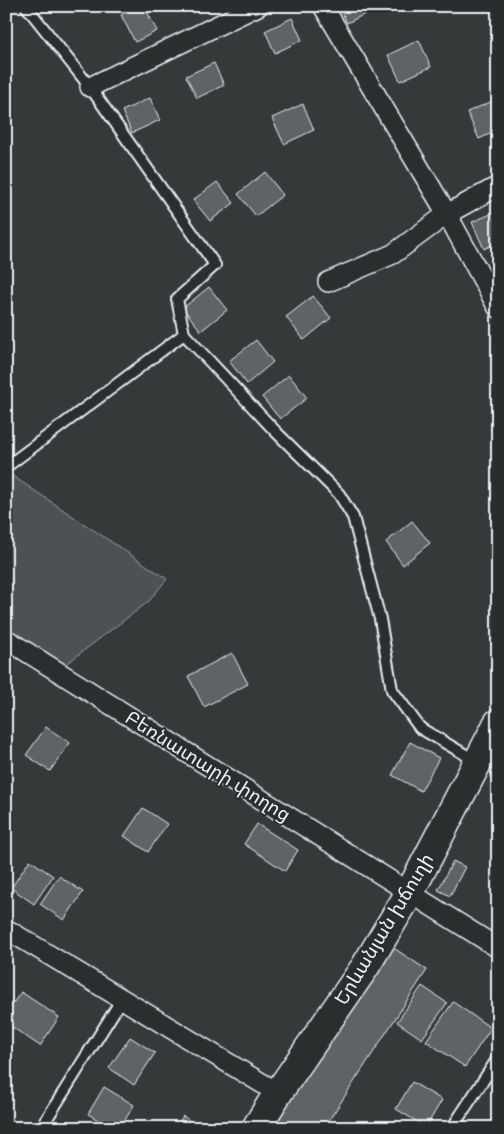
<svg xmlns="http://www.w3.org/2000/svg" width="504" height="1134" viewBox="0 0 504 1134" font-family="Sriracha,'Noto Sans Armenian',sans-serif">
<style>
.green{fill:#4d5152;stroke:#9aa1a5}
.building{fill:#5f6365;stroke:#e8f1f8}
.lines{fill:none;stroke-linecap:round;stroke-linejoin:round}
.lane-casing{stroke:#e8f1f8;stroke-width:14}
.street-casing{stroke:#e8f1f8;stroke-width:22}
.secondary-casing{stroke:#e8f1f8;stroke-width:31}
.lane{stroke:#2a2d2e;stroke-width:10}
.street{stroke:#2a2d2e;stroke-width:19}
.secondary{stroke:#2a2d2e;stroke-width:28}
.labels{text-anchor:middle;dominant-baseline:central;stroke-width:4;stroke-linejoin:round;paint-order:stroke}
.street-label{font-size:19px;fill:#e8f1f8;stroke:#2a2d2e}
</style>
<rect width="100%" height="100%" fill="#35393a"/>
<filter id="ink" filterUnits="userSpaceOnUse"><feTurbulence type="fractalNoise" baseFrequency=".02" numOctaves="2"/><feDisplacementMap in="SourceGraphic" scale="10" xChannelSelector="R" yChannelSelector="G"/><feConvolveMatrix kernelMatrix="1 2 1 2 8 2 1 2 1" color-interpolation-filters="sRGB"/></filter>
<g filter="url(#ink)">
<path class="green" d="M 8,473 L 167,579 L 148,602 L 62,667 L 6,632 Z"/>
<g class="building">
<path d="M 139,6 L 144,6 L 157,31 L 135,42 L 121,15 Z"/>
<path d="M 339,6 L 366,6 L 369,12 L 347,23 Z"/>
<path d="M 292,18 L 302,40 L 275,53 L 265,31 Z"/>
<path d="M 419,40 L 431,67 L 400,81 L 388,55 Z"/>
<path d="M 214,63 L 224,85 L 197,98 L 186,76 Z"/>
<path d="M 150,98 L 160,120 L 132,133 L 122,111 Z"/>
<path d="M 498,99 L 498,130 L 479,139 L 467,112 Z"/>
<path d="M 303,104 L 314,130 L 284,144 L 272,118 Z"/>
<path d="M 265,172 L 283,195 L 256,216 L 238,194 Z"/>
<path d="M 217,182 L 234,203 L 210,221 L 193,200 Z"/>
<path d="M 498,211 L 498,242 L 484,249 L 472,222 Z"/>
<path d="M 209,287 L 227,310 L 201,331 L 183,308 Z"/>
<path d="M 313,296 L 331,318 L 304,340 L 286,317 Z"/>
<path d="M 256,340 L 273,362 L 247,384 L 229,361 Z"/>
<path d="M 289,375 L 307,398 L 280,419 L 262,397 Z"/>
<path d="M 412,521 L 430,543 L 403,565 L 386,542 Z"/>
<path d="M 232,653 L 248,684 L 204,707 L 188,676 Z"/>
<path d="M 46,727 L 70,743 L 50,771 L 26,755 Z"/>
<path d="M 410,742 L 439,758 L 421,791 L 392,775 Z"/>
<path d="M 143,808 L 167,824 L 148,852 L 124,836 Z"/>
<path d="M 257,824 L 298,850 L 285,871 L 244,844 Z"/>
<path d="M 30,860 L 53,876 L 34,904 L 11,888 Z"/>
<path d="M 453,861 L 465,867 L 450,896 L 438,890 Z"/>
<path d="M 59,876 L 83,892 L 64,920 L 40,904 Z"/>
<path d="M 389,945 L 427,970 L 324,1128 L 281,1128 L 274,1123 Z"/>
<path d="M 422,986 L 447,1003 L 422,1039 L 397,1022 Z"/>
<path d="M 21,992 L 59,1017 L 40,1046 L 6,1023 L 6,1013 Z"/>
<path d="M 453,1002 L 491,1028 L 465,1067 L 426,1041 Z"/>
<path d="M 130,1037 L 155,1053 L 134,1085 L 109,1068 Z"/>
<path d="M 412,1082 L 442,1100 L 426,1127 L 396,1109 Z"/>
<path d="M 104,1087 L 134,1105 L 120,1128 L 111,1128 L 88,1114 Z"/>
<path d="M 183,1116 L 200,1128 L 175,1128 Z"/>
</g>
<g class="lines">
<g class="lane-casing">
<g id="lane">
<path d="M 184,334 L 276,432 L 339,494 L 353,517 L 380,619 L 392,690 L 420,728 L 476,761"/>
<path d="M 6,467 L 184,334 L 177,299 L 215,265 L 90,87 L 26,6"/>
<path d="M 41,1128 L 122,999"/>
<path d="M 452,1128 L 498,1058"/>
</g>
</g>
<g class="street-casing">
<g id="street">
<path d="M 323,6 L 447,214 L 498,308"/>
<path d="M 90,87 L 258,6"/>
<path d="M 328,282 L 393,254 L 447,214 L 498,186"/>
<path d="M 6,639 L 498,948"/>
<path d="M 6,929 L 278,1093"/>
</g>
</g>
<g class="secondary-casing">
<path id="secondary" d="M 256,1128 L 278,1093 L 365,967 L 409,894 L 498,723"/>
</g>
<use href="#lane" class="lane"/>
<use href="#street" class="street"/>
<use href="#secondary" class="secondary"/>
</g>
</g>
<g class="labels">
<g class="street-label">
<text transform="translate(208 766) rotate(32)">Բեռնատարի փողոց</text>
<text transform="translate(384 929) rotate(-59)">Երևանյան խճուղի</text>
</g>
</g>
<rect width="504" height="1134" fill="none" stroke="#2a2d2e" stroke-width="25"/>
<rect x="12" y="12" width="479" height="1109" fill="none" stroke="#e8f1f8" stroke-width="2" filter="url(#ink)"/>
</svg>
